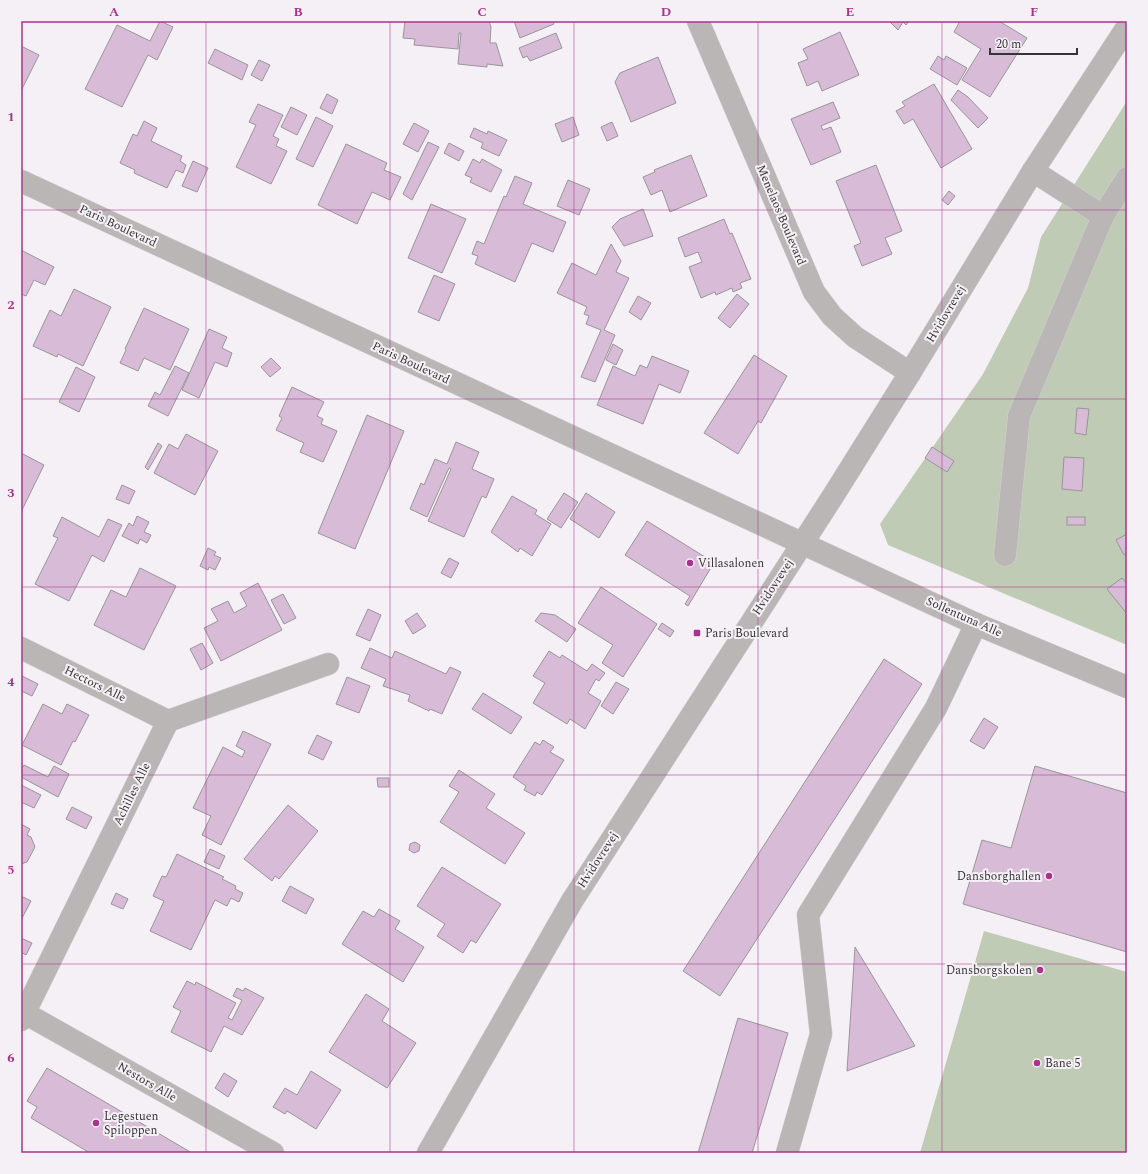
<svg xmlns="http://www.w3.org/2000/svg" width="1148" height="1174" viewBox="0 0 1148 1174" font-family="Spectral,serif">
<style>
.green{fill:#bfcbb5}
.building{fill:#d8bcd7;stroke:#999599}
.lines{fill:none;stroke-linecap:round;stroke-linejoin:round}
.minor-casing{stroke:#d3ced3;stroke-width:23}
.minor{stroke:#b9b6b5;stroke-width:22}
.grid{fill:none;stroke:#a9338c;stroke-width:1;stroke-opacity:0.55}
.poi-dot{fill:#a9338c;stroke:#f5f0f5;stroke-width:1.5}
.labels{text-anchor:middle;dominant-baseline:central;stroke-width:4;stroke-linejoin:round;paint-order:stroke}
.street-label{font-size:12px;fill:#363536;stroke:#f5f0f5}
.poi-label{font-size:12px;fill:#363536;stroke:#f5f0f5;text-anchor:start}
.neatline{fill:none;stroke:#a9338c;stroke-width:1.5}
.grid-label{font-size:13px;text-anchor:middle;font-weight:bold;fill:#a9338c}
</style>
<rect width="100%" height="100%" fill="#f5f0f5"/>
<g class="green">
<path d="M 1127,101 L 1127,645 L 888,545 L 880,524 L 983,374 L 1028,288 L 1041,237 Z"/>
<path d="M 984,931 L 1127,972 L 1127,1153 L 920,1153 Z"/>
</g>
<g class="building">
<path d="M 160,21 L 173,27 L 157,60 L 148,55 L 122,107 L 85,89 L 117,25 L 150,41 Z"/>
<path d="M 405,21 L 489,21 L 491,27 L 490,43 L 496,43 L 503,66 L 487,64 L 487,67 L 458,64 L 461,33 L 459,33 L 458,49 L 414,45 L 415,39 L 403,38 Z"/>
<path d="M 514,21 L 553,21 L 554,24 L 520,38 Z"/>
<path d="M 889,21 L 909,21 L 906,25 L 903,22 L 898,30 Z"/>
<path d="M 960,21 L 999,21 L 1027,38 L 990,97 L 962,80 L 981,49 L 954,32 Z"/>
<path d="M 840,32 L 859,75 L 822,91 L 818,81 L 807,86 L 798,63 L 808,59 L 803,49 Z"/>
<path d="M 556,33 L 562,48 L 530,61 L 527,56 L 523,58 L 519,48 Z"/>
<path d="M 21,46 L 39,55 L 21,91 Z"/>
<path d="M 215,49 L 248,65 L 242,80 L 208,63 Z"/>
<path d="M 938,56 L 944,60 L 946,56 L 967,68 L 957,85 L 930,69 Z"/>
<path d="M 658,57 L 676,103 L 631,122 L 615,82 L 620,73 Z"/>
<path d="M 259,60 L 270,65 L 262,81 L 251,75 Z"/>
<path d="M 934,84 L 972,149 L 941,168 L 913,119 L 904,124 L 896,111 L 905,106 L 902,102 Z"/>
<path d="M 958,90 L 968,97 L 988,118 L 978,128 L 951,100 Z"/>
<path d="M 327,94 L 338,100 L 332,114 L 320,108 Z"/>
<path d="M 833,102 L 840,118 L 821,126 L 823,130 L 831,127 L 841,152 L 811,165 L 791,119 Z"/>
<path d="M 258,104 L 283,115 L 273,136 L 279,139 L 276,146 L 287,151 L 271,184 L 236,167 L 256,125 L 249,122 Z"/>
<path d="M 291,107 L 307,115 L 297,135 L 281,127 Z"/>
<path d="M 316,117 L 333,126 L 313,167 L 296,159 Z"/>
<path d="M 573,117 L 579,135 L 562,142 L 555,124 Z"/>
<path d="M 144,121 L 157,128 L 151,141 L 182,156 L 180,161 L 186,165 L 183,173 L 176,170 L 167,188 L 134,173 L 135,170 L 120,163 L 133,134 L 137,136 Z"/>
<path d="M 612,122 L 618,136 L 607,141 L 601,127 Z"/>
<path d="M 414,123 L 429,131 L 418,152 L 403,144 Z"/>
<path d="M 474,128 L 487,134 L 488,131 L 507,140 L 499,156 L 481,148 L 483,143 L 470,137 Z"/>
<path d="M 428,142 L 439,147 L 412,200 L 403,194 Z"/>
<path d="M 449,143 L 464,151 L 459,161 L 444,153 Z"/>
<path d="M 346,144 L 387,163 L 384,170 L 401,177 L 390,200 L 372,192 L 357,224 L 318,205 Z"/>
<path d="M 691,155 L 707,196 L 670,212 L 662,190 L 651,195 L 643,177 L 655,172 L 654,170 Z"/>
<path d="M 473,159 L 480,163 L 482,159 L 502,170 L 491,192 L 470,182 L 472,178 L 465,175 Z"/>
<path d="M 193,161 L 208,168 L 197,192 L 182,186 Z"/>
<path d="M 876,165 L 902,231 L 885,238 L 892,254 L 862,266 L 854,246 L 861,243 L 836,181 Z"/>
<path d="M 515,176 L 532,183 L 523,204 L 566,222 L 553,252 L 532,243 L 515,282 L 475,264 L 478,256 L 472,254 L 477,241 L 484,244 L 504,196 L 506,197 Z"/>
<path d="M 568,180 L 590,189 L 579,215 L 557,206 Z"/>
<path d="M 949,191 L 955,196 L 948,205 L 942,200 Z"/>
<path d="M 431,204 L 466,219 L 442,273 L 408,258 Z"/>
<path d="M 643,209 L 653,236 L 624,246 L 612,227 L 620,219 Z"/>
<path d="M 724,219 L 730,234 L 732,233 L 751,279 L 740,283 L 742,288 L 733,292 L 732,288 L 716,295 L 715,292 L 701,298 L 689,267 L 702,262 L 698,252 L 685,257 L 678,238 Z"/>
<path d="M 611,244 L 621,261 L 616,272 L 629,278 L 604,330 L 615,335 L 595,382 L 581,377 L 601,330 L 586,324 L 589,316 L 584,314 L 587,307 L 557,293 L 572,263 L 596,275 Z"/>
<path d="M 21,250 L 54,267 L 45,285 L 34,280 L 26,296 L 21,294 Z"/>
<path d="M 434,275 L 455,284 L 439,321 L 418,312 Z"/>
<path d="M 74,289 L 111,307 L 83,366 L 58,354 L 57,357 L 33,346 L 50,310 L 61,316 Z"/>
<path d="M 737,294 L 749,304 L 730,328 L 718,318 Z"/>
<path d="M 638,296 L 651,303 L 641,320 L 629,312 Z"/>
<path d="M 144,308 L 189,329 L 170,370 L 144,358 L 138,371 L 120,363 L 126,350 L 125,349 Z"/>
<path d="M 209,329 L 227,337 L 222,348 L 232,353 L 227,367 L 215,362 L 199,398 L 182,390 Z"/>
<path d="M 613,344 L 623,350 L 616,365 L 606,360 Z"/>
<path d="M 754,355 L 787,376 L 761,423 L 758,421 L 738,454 L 704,433 Z"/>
<path d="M 652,356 L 689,371 L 680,393 L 659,384 L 643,424 L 597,405 L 613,366 L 635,376 L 640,365 L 647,368 Z"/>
<path d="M 271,358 L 281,368 L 270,377 L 261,367 Z"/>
<path d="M 175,366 L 189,373 L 168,416 L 148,406 L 155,392 L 160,395 Z"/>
<path d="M 76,367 L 95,377 L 79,412 L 59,402 Z"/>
<path d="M 292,387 L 324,402 L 317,416 L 323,419 L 321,424 L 337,431 L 323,462 L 300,452 L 304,443 L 276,430 L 282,418 L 279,416 Z"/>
<path d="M 1077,408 L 1089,409 L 1086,435 L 1075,433 Z"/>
<path d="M 367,415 L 404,431 L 355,549 L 318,533 Z"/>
<path d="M 186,434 L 218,451 L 195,495 L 154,473 L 169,444 L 178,449 Z"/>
<path d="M 456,442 L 479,452 L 472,469 L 494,479 L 486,498 L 482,496 L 464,537 L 428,521 L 451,469 L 449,468 L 427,517 L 410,509 L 421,483 L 424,485 L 435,459 L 447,464 Z"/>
<path d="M 158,443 L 162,446 L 148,470 L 145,467 Z"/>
<path d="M 932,447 L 954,461 L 947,472 L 925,458 Z"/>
<path d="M 21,453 L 44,465 L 21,512 Z"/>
<path d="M 1064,457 L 1084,458 L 1082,491 L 1062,489 Z"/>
<path d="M 122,485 L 135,491 L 129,504 L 116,499 Z"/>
<path d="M 564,493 L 578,502 L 561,528 L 547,519 Z"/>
<path d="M 586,493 L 615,512 L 599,538 L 570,519 Z"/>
<path d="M 512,496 L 537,510 L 535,514 L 551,524 L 532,556 L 520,548 L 518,552 L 491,532 Z"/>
<path d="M 137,516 L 149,522 L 144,532 L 151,535 L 147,543 L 140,539 L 138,544 L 122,536 L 129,523 L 133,526 Z"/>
<path d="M 62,517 L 99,537 L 108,519 L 122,525 L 104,562 L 92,555 L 69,601 L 35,584 L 58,538 L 53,536 Z"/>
<rect x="1067" y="517" width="18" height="8"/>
<path d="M 647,521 L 705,557 L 703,561 L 712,566 L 688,606 L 685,604 L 690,596 L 625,555 Z"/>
<path d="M 1127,534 L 1127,553 L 1124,555 L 1116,540 Z"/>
<path d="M 208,548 L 216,552 L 214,555 L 221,558 L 215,570 L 209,567 L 208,570 L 200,566 Z"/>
<path d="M 449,558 L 459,563 L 451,578 L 441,573 Z"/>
<path d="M 140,568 L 176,586 L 144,650 L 94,625 L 111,590 L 126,597 Z"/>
<path d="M 1122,578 L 1127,584 L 1127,614 L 1107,589 Z"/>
<path d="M 258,583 L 282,630 L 221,661 L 204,628 L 218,621 L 211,609 L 228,601 L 234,613 L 247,606 L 240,593 Z"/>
<path d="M 601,587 L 657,624 L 623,677 L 602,663 L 613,645 L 578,623 Z"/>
<path d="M 283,594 L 296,618 L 284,624 L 271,600 Z"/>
<path d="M 368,609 L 381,615 L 370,641 L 356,635 Z"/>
<path d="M 417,613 L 426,626 L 413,634 L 405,621 Z"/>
<path d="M 541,613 L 555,615 L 576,629 L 567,642 L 535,621 Z"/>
<path d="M 662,623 L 674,631 L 670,637 L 658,629 Z"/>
<path d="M 202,643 L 213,663 L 201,670 L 190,649 Z"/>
<path d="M 370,648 L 392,658 L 395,651 L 446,674 L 450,667 L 461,672 L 442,714 L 430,709 L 429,711 L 408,701 L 410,695 L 383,686 L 386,679 L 361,668 Z"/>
<path d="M 549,651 L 560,658 L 562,655 L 587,671 L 592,664 L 605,673 L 599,681 L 596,679 L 588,693 L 601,701 L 585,729 L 570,719 L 567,724 L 533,703 L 545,683 L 533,676 Z"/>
<path d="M 884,659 L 922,684 L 720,996 L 683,971 Z"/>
<path d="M 22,676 L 38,684 L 32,696 L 21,691 Z"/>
<path d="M 347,677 L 370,686 L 359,713 L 336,704 Z"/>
<path d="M 616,682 L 629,689 L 613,714 L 601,706 Z"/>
<path d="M 483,693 L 522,717 L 511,734 L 472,709 Z"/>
<path d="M 43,704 L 62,714 L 67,704 L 89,715 L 75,742 L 73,741 L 61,765 L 22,745 Z"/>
<path d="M 984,718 L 998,727 L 984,749 L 970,741 Z"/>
<path d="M 243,731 L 271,744 L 221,845 L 202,835 L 211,816 L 193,808 L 223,747 L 242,757 L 245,751 L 236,746 Z"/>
<path d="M 317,735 L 332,742 L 323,760 L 308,753 Z"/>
<path d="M 543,740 L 554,747 L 550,752 L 564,760 L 542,795 L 537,792 L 535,796 L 524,790 L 526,786 L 513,777 L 535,742 L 540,745 Z"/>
<path d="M 24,765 L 48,777 L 54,766 L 69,774 L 58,797 L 21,777 L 21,770 Z"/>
<path d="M 1035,766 L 1127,793 L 1127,952 L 963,904 L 982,840 L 1011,848 Z"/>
<path d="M 459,770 L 495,794 L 486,808 L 525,833 L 505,864 L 440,822 L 459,792 L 449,786 Z"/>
<path d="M 377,778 L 389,778 L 389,787 L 378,787 Z"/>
<path d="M 21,785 L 41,795 L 34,808 L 21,802 Z"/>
<path d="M 288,805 L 318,831 L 279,879 L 275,876 L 272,881 L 244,859 Z"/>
<path d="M 72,807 L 92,817 L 86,829 L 66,819 Z"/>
<path d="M 21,824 L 30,829 L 27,835 L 31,837 L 35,847 L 27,862 L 21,864 Z"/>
<path d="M 415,842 L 420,845 L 419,851 L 414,853 L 409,850 L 410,844 Z"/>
<path d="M 210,849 L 225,856 L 219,869 L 204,862 Z"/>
<path d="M 177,854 L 224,877 L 222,879 L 236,886 L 235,889 L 243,893 L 239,902 L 231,898 L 227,906 L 215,900 L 191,950 L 150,931 L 164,901 L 153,896 L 162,876 L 166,877 Z"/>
<path d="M 442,867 L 501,904 L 476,943 L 471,940 L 463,953 L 437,936 L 445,924 L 417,906 Z"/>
<path d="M 290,886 L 314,899 L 306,914 L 282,901 Z"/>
<path d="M 116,893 L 128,899 L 123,909 L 111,904 Z"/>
<path d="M 21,896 L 31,901 L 21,920 Z"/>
<path d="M 379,909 L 400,921 L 395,929 L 424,947 L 403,982 L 342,944 L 363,911 L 374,917 Z"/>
<path d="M 21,938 L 32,943 L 26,955 L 21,952 Z"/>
<path d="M 855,947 L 915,1046 L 847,1071 Z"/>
<path d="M 187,981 L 195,985 L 196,982 L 236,1003 L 228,1018 L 232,1020 L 242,1000 L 233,996 L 237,988 L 243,991 L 245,988 L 264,998 L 242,1035 L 224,1026 L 211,1052 L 171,1032 L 181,1011 L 173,1007 Z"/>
<path d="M 366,994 L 389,1009 L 382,1021 L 416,1043 L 387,1088 L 329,1052 Z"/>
<path d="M 738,1018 L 788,1033 L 752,1153 L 698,1153 Z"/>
<path d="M 47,1068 L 192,1153 L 90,1153 L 31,1118 L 37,1107 L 27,1101 Z"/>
<path d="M 311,1071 L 341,1090 L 316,1129 L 287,1111 L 285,1114 L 273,1107 L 285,1088 L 297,1095 Z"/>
<path d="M 224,1073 L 237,1081 L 228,1097 L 215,1088 Z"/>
</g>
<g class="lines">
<g class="minor-casing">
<g id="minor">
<path d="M 698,21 L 814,292 L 832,316 L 855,337 L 910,373"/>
<path d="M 1033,171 L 1103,216"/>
<path d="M 21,181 L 976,624 L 1127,687"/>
<path d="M 1005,555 L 1019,416 L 1103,216 L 1127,178"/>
<path d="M 21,648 L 168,721"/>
<path d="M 21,1011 L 273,1153"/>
<path d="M 21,1020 L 168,721 L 328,664"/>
<path d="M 428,1153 L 572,901 L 833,496 L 910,373 L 1033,171 L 1127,27"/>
<path d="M 787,1153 L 821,1034 L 808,915 L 936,708 L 976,624"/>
</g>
</g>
<use href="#minor" class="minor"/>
</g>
<path class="grid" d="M 206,21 L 206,1153M 390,21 L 390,1153M 574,21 L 574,1153M 758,21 L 758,1153M 942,21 L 942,1153M 21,210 L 1127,210M 21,399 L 1127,399M 21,587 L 1127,587M 21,775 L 1127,775M 21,964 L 1127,964"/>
<g class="poi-dot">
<circle cx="690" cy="563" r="4"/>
<rect x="693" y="629" width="8" height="8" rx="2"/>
<circle cx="1049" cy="876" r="4"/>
<circle cx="1040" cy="970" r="4"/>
<circle cx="1037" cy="1063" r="4"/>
<circle cx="96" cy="1123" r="4"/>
</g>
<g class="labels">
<g class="street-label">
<text transform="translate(781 215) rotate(67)">Menelaos Boulevard</text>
<text transform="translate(118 226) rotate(25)">Paris Boulevard</text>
<text transform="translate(946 314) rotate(-59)">Hvidovrevej</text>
<text transform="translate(411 363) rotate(25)">Paris Boulevard</text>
<text transform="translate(773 587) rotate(-57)">Hvidovrevej</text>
<text transform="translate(964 617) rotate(24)">Sollentuna Alle</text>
<text transform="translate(95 684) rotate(26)">Hectors Alle</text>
<text transform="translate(132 794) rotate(-64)">Achilles Alle</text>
<text transform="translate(598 860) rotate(-57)">Hvidovrevej</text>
<text transform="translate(147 1082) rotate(30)">Nestors Alle</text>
</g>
<g class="poi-label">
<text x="698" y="563">Villasalonen</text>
<text x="705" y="633">Paris Boulevard</text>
<text x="1041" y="876" text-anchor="end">Dansborghallen</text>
<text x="1032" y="970" text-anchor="end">Dansborgskolen</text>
<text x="1045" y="1063">Bane 5</text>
<text x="104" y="1116">Legestuen<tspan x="104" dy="14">Spiloppen</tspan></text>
</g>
</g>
<rect width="1148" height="1174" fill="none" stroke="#f5f0f5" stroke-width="44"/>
<path d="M990 48v6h87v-6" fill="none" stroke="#363536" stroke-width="2"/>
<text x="996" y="48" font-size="12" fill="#363536" stroke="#f5f0f5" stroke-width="3" paint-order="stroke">20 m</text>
<rect x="22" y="22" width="1104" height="1130" class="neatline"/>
<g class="grid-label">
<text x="114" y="16">A</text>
<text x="298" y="16">B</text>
<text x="482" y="16">C</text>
<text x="666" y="16">D</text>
<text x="850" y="16">E</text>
<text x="1034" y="16">F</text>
<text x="11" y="121">1</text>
<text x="11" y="309">2</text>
<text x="11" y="497">3</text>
<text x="11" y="686">4</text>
<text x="11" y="874">5</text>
<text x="11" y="1062">6</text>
</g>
</svg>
